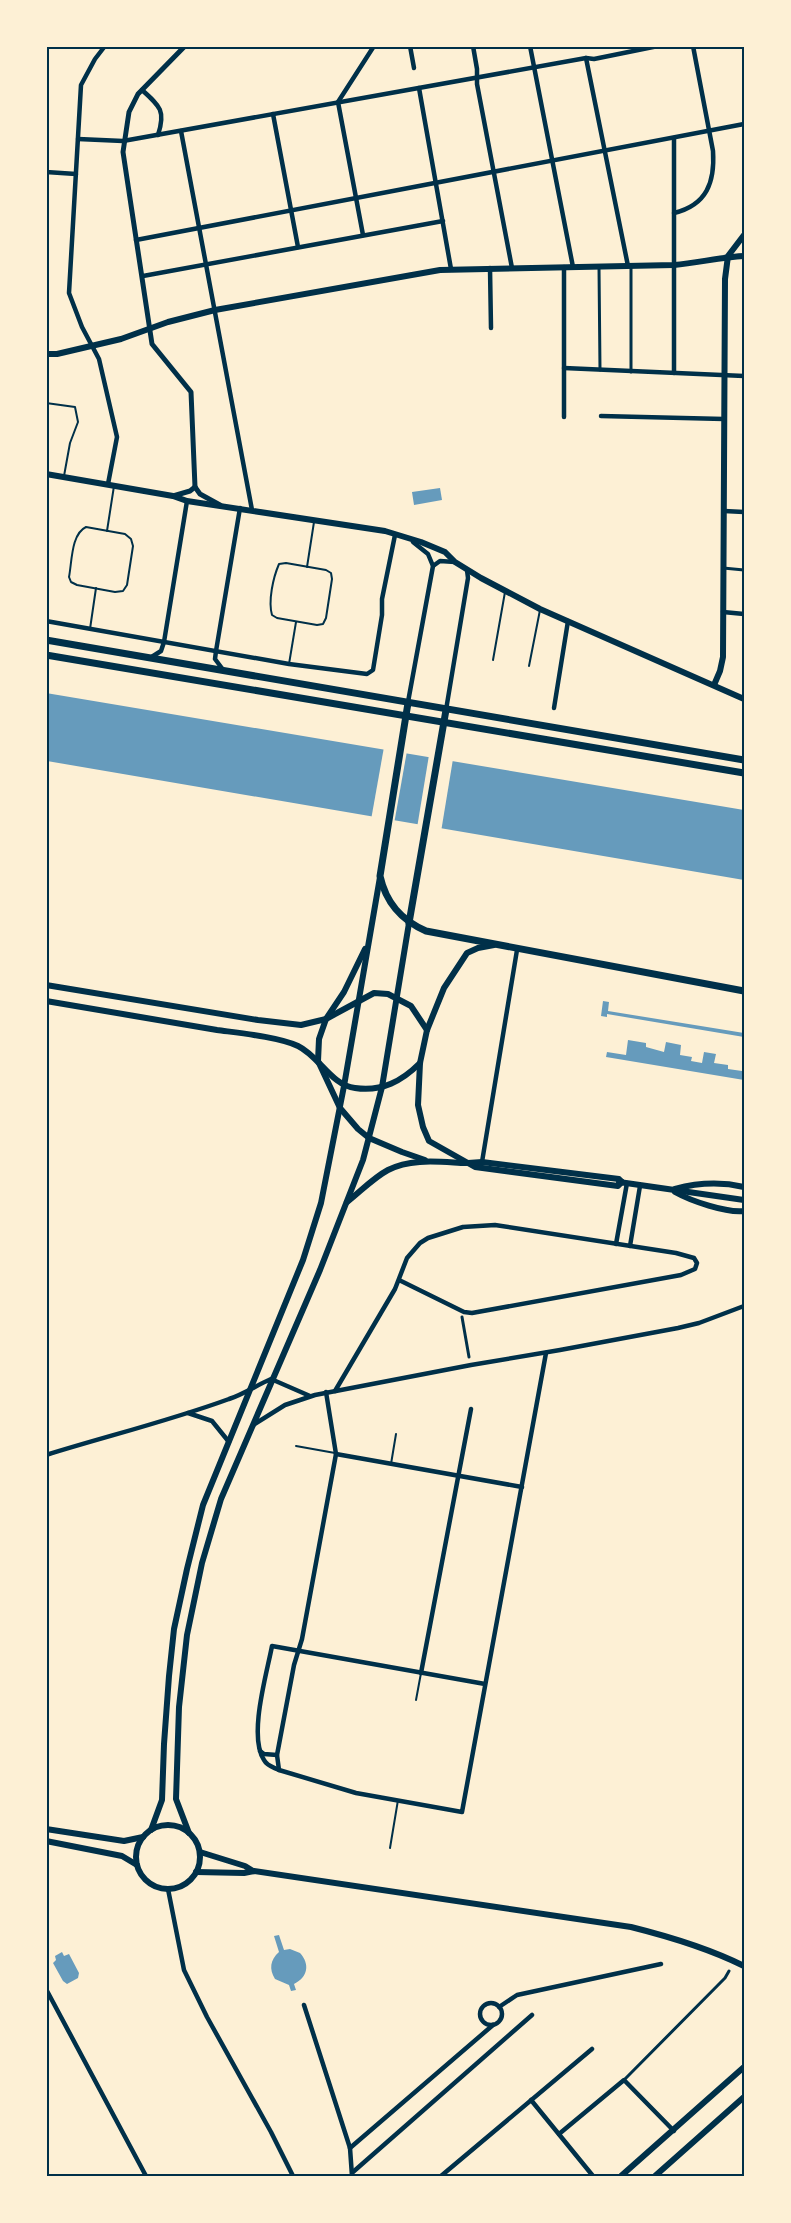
<svg xmlns="http://www.w3.org/2000/svg" width="791" height="2223" viewBox="0 0 791 2223" font-family="'Space Grotesk',sans-serif">
<style>
.water{fill:#669bbc}
.pier{fill:#fdf0d5}
.lines{fill:none;stroke-linecap:round;stroke-linejoin:round}
.service{stroke:#003049;stroke-width:2}
.pedestrian{stroke:#003049;stroke-width:3}
.minor{stroke:#003049;stroke-width:4.5}
.tertiary{stroke:#003049;stroke-width:5}
.secondary{stroke:#003049;stroke-width:6}
.primary{stroke:#003049;stroke-width:7}
.neatline{fill:none;stroke:#003049;stroke-width:2}
</style>
<rect width="100%" height="100%" fill="#fdf0d5"/>
<g class="water">
<path d="M 440,488 L 442,500 L 414,505 L 412,492 Z"/>
<path d="M 46,693 L 744,810 L 744,880 L 47,761 Z"/>
<path d="M 603,1001 L 609,1002 L 608,1011 L 744,1033 L 744,1037 L 607,1014 L 607,1017 L 601,1016 Z"/>
<path d="M 628,1040 L 646,1043 L 646,1047 L 664,1052 L 666,1042 L 681,1045 L 680,1055 L 692,1057 L 691,1061 L 702,1063 L 704,1052 L 716,1054 L 714,1063 L 728,1065 L 728,1069 L 742,1071 L 744,1069 L 744,1080 L 606,1057 L 607,1052 L 626,1055 Z"/>
<path d="M 279,1935 L 284,1950 L 290,1949 L 300,1953 C 310,1964 308,1977 294,1984 L 296,1990 L 291,1991 L 289,1985 L 275,1979 C 269,1969 270,1960 279,1952 L 274,1936 Z"/>
<path d="M 62,1952 L 64,1956 L 69,1954 L 79,1973 L 78,1978 L 67,1984 L 63,1981 L 53,1963 L 56,1960 L 55,1956 Z"/>
</g>
<g class="pier">
<path d="M 384,747 L 407,751 L 394,824 L 371,820 Z"/>
<path d="M 429,755 L 453,759 L 441,832 L 417,828 Z"/>
</g>
<g class="lines">
<g class="service">
<path d="M 46,403 L 75,407 L 78,422 L 70,443 L 64,476"/>
<path d="M 86,527 L 125,534 L 131,539 L 133,546 L 127,585 L 123,591 L 115,592 L 77,585 L 71,582 L 69,577 C 72,562 71,534 86,527 Z"/>
<path d="M 107,531 L 114,486"/>
<path d="M 286,563 L 326,570 L 331,573 L 332,579 L 326,618 L 323,624 L 317,625 L 277,618 L 272,615 C 268,601 273,578 279,564 Z"/>
<path d="M 307,567 L 314,522"/>
<path d="M 90,629 L 96,588"/>
<path d="M 493,660 L 505,592"/>
<path d="M 289,664 L 296,622"/>
<path d="M 529,666 L 540,610"/>
<path d="M 296,1446 L 335,1453"/>
<path d="M 391,1464 L 396,1434"/>
<path d="M 416,1700 L 421,1673"/>
<path d="M 390,1848 L 398,1800"/>
</g>
<g class="pedestrian">
<path d="M 599,267 L 600,370"/>
<path d="M 631,372 L 631,266"/>
<path d="M 723,568 L 744,570"/>
<path d="M 462,1317 L 469,1357"/>
<path d="M 624,2080 L 725,1978 L 729,1971"/>
</g>
<g class="minor">
<path d="M 105,46 L 95,59 L 81,85 L 69,293 L 82,327 L 99,359 L 117,437 L 108,484"/>
<path d="M 410,46 L 414,68"/>
<path d="M 473,46 L 477,69 L 477,84 L 512,268"/>
<path d="M 530,46 L 573,267"/>
<path d="M 586,58 L 628,266"/>
<path d="M 419,88 L 451,269"/>
<path d="M 142,90 C 160,106 166,111 158,135"/>
<path d="M 273,114 L 298,247"/>
<path d="M 181,131 L 252,510"/>
<path d="M 674,138 L 674,373"/>
<path d="M 78,139 L 123,141 L 586,58 L 594,59 L 658,46"/>
<path d="M 46,172 L 76,174"/>
<path d="M 674,213 C 707,205 715,182 713,151 L 693,46"/>
<path d="M 363,235 L 338,102 L 374,46"/>
<path d="M 136,240 L 744,124"/>
<path d="M 564,267 L 564,417"/>
<path d="M 490,268 L 491,328"/>
<path d="M 143,276 L 443,221"/>
<path d="M 564,368 L 744,376"/>
<path d="M 601,416 L 724,419"/>
<path d="M 724,511 L 744,512"/>
<path d="M 433,566 L 440,561 L 455,562"/>
<path d="M 723,612 L 744,614"/>
<path d="M 46,621 L 289,664 L 367,674 L 373,670 L 382,615 L 382,599 L 395,535"/>
<path d="M 150,658 L 161,651 L 164,642 L 187,501"/>
<path d="M 224,671 L 215,659 L 216,651 L 240,508"/>
<path d="M 408,702 L 433,566 L 428,554 L 413,542"/>
<path d="M 554,708 L 568,621"/>
<path d="M 446,710 L 468,578 L 467,570"/>
<path d="M 482,1162 L 517,950"/>
<path d="M 616,1244 L 627,1183"/>
<path d="M 630,1246 L 640,1186"/>
<path d="M 335,1391 L 395,1289 L 407,1258 L 420,1243 L 428,1238 L 463,1227 L 495,1225 L 676,1253 L 694,1258 L 697,1263 L 695,1269 L 681,1275 L 472,1313 L 464,1312 L 399,1280"/>
<path d="M 188,1413 L 212,1421 L 229,1442"/>
<path d="M 253,1425 L 285,1405 L 315,1395 L 471,1365 L 560,1350 L 678,1328 L 699,1323 L 744,1306"/>
<path d="M 336,1454 L 522,1487"/>
<path d="M 46,1455 C 107,1436 169,1421 229,1399 C 244,1394 257,1385 271,1379 L 310,1396"/>
<path d="M 421,1673 L 471,1409"/>
<path d="M 485,1684 L 272,1646 C 267,1673 248,1736 264,1760 C 267,1766 273,1767 279,1770 L 356,1793 L 462,1812 L 546,1353"/>
<path d="M 260,1751 L 264,1754 L 277,1755"/>
<path d="M 279,1770 L 277,1755 L 294,1665 L 302,1639 L 336,1454 L 326,1392"/>
<path d="M 168,1889 L 184,1970 L 207,2017 L 271,2132 L 293,2176"/>
<path d="M 46,1989 L 146,2176"/>
<circle cx="491" cy="2014" r="11"/>
<path d="M 304,2005 L 350,2148 L 352,2176"/>
<path d="M 499,2007 L 517,1995 L 661,1964"/>
<path d="M 531,2100 L 593,2176"/>
<path d="M 559,2134 L 624,2080 L 674,2131"/>
<path d="M 350,2148 L 493,2025"/>
<path d="M 353,2172 L 532,2015"/>
<path d="M 441,2176 L 592,2049"/>
</g>
<g class="tertiary">
<path d="M 185,46 L 138,94 L 129,112 L 123,152 L 152,344 L 191,392 L 195,487"/>
<path d="M 195,487 L 200,494 L 220,505"/>
<path d="M 173,496 L 190,491 L 195,487"/>
</g>
<g class="secondary">
<path d="M 46,354 L 57,354 L 121,339 L 168,322 L 215,310 L 440,270 L 674,265 C 698,263 721,257 744,256"/>
<path d="M 46,474 L 173,496 L 187,501 L 385,531 L 421,542 L 445,552 L 455,562 L 481,578 L 540,609 L 744,699"/>
<path d="M 714,685 L 720,671 L 723,657 L 725,279 L 728,256 L 744,235"/>
<path d="M 494,945 L 478,948 L 467,953 L 444,988 L 427,1030 L 420,1063 L 418,1105 L 423,1127 L 429,1141 L 475,1167 L 618,1186 L 622,1182"/>
<path d="M 365,949 L 344,992 L 326,1019 L 319,1039 L 318,1061 L 340,1108 L 358,1129 L 369,1138 L 402,1152 L 425,1160"/>
<path d="M 46,985 L 258,1020 L 301,1025 L 326,1019 L 374,993 L 388,994 L 411,1006 L 427,1030"/>
<path d="M 46,1001 C 103,1011 160,1020 217,1030 C 239,1033 279,1037 298,1046 C 319,1056 332,1086 355,1088 C 382,1092 402,1081 420,1063"/>
<path d="M 468,1163 L 482,1162 L 619,1179 L 622,1182"/>
<path d="M 619,1182 L 744,1200"/>
<path d="M 675,1189 C 697,1183 722,1182 744,1187"/>
<path d="M 675,1192 C 691,1201 726,1213 744,1211"/>
<path d="M 347,1202 C 360,1192 373,1178 388,1170 C 411,1158 440,1162 466,1163"/>
<circle cx="168" cy="1857" r="32"/>
<path d="M 46,1829 L 124,1841 L 143,1837"/>
<path d="M 151,1830 L 162,1800 L 164,1744 L 169,1676 L 174,1629 L 187,1569 L 203,1505 L 303,1260 L 321,1203 L 344,1086 L 380,877"/>
<path d="M 189,1833 L 176,1799 L 179,1707 L 187,1635 L 202,1563 L 221,1499 L 320,1270 L 363,1160 L 382,1087 L 409,923"/>
<path d="M 46,1841 L 122,1856 L 137,1865"/>
<path d="M 200,1852 L 245,1866 L 253,1871"/>
<path d="M 196,1872 L 244,1873 L 254,1871 L 631,1927 C 671,1937 708,1948 744,1966"/>
<path d="M 621,2176 L 744,2067"/>
<path d="M 655,2176 L 744,2097"/>
</g>
<g class="primary">
<path d="M 46,640 L 744,760"/>
<path d="M 46,655 L 744,773"/>
<path d="M 408,703 L 380,876 C 386,903 401,920 426,931 L 744,991"/>
<path d="M 409,923 L 446,710"/>
</g>
</g>
<rect width="791" height="2223" fill="none" stroke="#fdf0d5" stroke-width="96"/>
<rect x="48" y="48" width="695" height="2127" class="neatline"/>
</svg>
